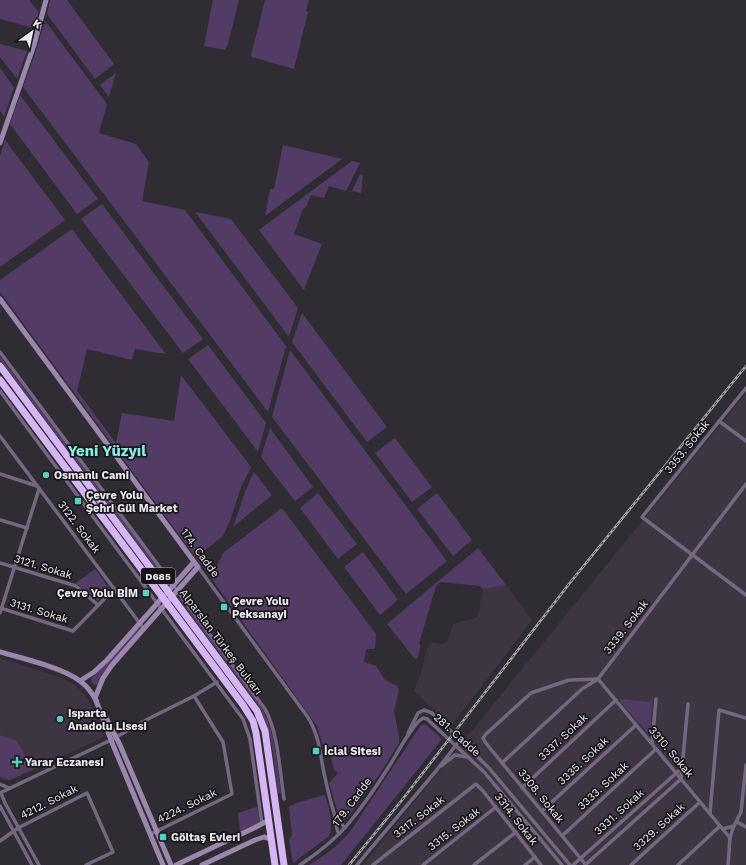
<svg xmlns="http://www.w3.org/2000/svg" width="746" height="865" viewBox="0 0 746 865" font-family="'Work Sans',sans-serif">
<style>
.built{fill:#3d3642}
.green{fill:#523c65}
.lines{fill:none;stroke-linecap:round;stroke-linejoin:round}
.street{stroke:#746780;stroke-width:3.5}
.secondary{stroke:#9b87ae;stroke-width:5}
.highway{stroke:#d5b6f2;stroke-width:7}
.rail-casing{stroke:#a9a6ad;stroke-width:2.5}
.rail{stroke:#171519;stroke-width:1;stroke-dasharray:3;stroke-linecap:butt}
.poi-dot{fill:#58cec0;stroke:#171519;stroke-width:1.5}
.labels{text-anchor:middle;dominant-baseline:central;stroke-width:3.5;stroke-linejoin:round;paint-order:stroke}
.shield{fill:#171519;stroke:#aba9ae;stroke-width:1}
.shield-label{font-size:10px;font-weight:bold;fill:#ebe8ee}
.street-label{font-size:11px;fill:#ebe8ee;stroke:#171519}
.poi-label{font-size:11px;font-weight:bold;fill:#ebe8ee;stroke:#171519;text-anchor:start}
.district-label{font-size:15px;font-weight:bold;fill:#89f1e4;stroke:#171519}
</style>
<rect width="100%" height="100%" fill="#302c34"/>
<g class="built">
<path d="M 746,393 L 746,865 L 363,865 Z"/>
<path d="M 506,585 L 532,620 L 451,726 L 414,691 L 422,670 L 427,648 L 432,643 L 443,644 L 448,641 L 453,624 L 478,617 L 483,589 Z"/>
<path d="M 0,658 L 59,677 L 75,685 L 83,693 L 89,701 L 104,737 L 33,770 L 17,741 L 0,735 Z"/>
</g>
<g class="green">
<path d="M 0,0 L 29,0 L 39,12 L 34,28 L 0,19 Z"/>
<path d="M 50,0 L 67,0 L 114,64 L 95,79 L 47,14 Z"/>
<path d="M 213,0 L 239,0 L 228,44 L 225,50 L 204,46 Z"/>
<path d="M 265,0 L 309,0 L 306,11 L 308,12 L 294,69 L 252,57 L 251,55 Z"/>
<path d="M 45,21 L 107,104 L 99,133 L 136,144 L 149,162 L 142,201 L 185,210 L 286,346 L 268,412 L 23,87 L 35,54 Z"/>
<path d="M 0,44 L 27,51 L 17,79 L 0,57 Z"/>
<path d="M 0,68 L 14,87 L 4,117 L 0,111 Z"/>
<path d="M 116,73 L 109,97 L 100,85 Z"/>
<path d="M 20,95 L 98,199 L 77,214 L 10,124 Z"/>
<path d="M 5,140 L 65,220 L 0,267 L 0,156 Z"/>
<path d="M 283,145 L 342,159 L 265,216 L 270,189 L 274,189 Z"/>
<path d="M 352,161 L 360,163 L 346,191 L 329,186 L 324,198 L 311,195 L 306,207 L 303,209 L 294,234 L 322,244 L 304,290 L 259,230 Z"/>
<path d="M 360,174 L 363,175 L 361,193 L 352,191 Z"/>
<path d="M 102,204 L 203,339 L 183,353 L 81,219 Z"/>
<path d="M 195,212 L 231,219 L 298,308 L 289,337 Z"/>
<path d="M 72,229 L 166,354 L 135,349 L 132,360 L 87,349 L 77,391 L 116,443 L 122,413 L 174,421 L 181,375 L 251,467 L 241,487 L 231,518 L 223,536 L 199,555 L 208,568 L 205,570 L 0,292 L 0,280 Z"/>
<path d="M 302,313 L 387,427 L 367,442 L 292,342 Z"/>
<path d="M 208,345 L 266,423 L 258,452 L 188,359 Z"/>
<path d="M 290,350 L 447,561 L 406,594 L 272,417 Z"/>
<path d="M 0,356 L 170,583 L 168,585 L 0,360 Z"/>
<path d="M 270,428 L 313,487 L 295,501 L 261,457 Z"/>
<path d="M 395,438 L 432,487 L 412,502 L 375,453 Z"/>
<path d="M 254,472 L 272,495 L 233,527 L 247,487 Z"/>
<path d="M 318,493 L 357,544 L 338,559 L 300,508 Z"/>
<path d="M 437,493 L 472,540 L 453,556 L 417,509 Z"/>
<path d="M 282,508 L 376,634 L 375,649 L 368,649 L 366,650 L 364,662 L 376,666 L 385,680 L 397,686 L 399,690 L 394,711 L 399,737 L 399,743 L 381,772 L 351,813 L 346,819 L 343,821 L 339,816 L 329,783 L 338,773 L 334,770 L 330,751 L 323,746 L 317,726 L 211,578 L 223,553 Z"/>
<path d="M 478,548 L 506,585 L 483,589 L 480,586 L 440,582 L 436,586 L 419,643 L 420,646 L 418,658 L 415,659 L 387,624 Z"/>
<path d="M 363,552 L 398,600 L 380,615 L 344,567 Z"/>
<path d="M 95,569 L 110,589 L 98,601 L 76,583 Z"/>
<path d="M 181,598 L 258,702 C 276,728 276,762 281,793 L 278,793 C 274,763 273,730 257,704 L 179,599 Z"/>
<path d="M 139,627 L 141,629 L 102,674 L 97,685 L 95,685 L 91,681 L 91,679 Z"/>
<path d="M 621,699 L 652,702 L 650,732 L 647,732 L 620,701 Z"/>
<path d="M 425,724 L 442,739 L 341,865 L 309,865 C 328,853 337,847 352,829 L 421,725 Z"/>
<path d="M 0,735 L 17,741 L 33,770 L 9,780 L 0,777 Z"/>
<path d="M 325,795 C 328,807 335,823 329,836 L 293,863 L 289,840 L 292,835 L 289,807 L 296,803 Z"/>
<path d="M 257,807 L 260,823 L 242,832 L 240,831 L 238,813 Z"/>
</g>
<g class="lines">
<g class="street">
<path d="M 0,352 L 265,709 C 278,731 280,773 284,799"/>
<path d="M 746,388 L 642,517 L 746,595"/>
<path d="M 0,391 L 243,719 L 250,739 L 262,824"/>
<path d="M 719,421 L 746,441"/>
<path d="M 0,436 L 144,629"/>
<path d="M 0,474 L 37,486"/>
<path d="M 0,520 L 27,528"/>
<path d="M 0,563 L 76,586 L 98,605"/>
<path d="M 198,567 L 307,716 C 319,734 320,753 324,773 C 327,787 330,800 334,813 C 336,820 335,827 339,834"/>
<path d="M 0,608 L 73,631 L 114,589"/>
<path d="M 0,613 L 39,489"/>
<path d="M 408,733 L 418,713 L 424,710 L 432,713 L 489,768 L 570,865"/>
<path d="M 652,744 L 656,699"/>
<path d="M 502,763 L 582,689 L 598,679 L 746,484"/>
<path d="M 441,766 L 455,755 L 467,757"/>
<path d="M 682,768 L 688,704"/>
<path d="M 0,784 L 9,788"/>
<path d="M 522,788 L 616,700"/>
<path d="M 0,793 L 111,740 L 150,718 L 194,696 L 217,682"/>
<path d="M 1,793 L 5,803 L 39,865"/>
<path d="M 0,806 L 32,865"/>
<path d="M 542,811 L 636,725"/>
<path d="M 710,813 L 719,710 L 746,718"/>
<path d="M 335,816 L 345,828"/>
<path d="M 737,822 L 746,827"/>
<path d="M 723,829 L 734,826"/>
<path d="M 151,834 L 232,794 L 223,742 L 194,696"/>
<path d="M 562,836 L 656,749"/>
<path d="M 0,841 L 18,828 L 87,793 L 113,852 L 86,865"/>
<path d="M 300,865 C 318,853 335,840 349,823 C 363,806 376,787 388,768 C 396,756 412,724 423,718 L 427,719 L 484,772 L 562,865"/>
<path d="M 357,865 L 436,771 L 460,740"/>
<path d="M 373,865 L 476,784 L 483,791 L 541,865"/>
<path d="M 423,865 L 496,807"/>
<path d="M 474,865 L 516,832"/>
<path d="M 525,865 L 535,857"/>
<path d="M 573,865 L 682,768 L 681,779 L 585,865"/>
<path d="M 586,865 L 485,742 L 483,738 L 486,734 L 531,693 L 569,680 L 598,679 L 730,838"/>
<path d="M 631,865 L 700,802"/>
<path d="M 678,865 L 720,826"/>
<path d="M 728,865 L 730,838 L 733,828 L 741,812 L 746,765"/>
</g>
<g class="secondary">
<path d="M 0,143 L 34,45 L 46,0"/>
<path d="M 0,299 L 198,567 L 112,665 L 103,678 L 95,698 L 113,745 L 163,865"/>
<path d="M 0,652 C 22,658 63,668 80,681 C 87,686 92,693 96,700"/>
<path d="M 80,681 L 94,672 L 107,660 L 194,562"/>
<path d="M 104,714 L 120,745 L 171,865"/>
<path d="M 176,865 L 254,828 L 269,820"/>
<path d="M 202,865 L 255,840 L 264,837 L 271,839"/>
</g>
<g class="highway">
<path d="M 0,366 L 257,711 L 265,731 L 284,865"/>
<path d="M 0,380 L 243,705 L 253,721 L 256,733 L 275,865"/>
</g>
<g class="rail-casing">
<path id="rail" d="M 349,865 L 402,800 L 569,584 L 746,366"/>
</g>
<use href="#rail" class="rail"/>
</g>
<g class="poi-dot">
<circle cx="46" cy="475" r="4"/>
<rect x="74" y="497" width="8" height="8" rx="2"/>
<rect x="142" y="589" width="8" height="8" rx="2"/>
<rect x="220" y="603" width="8" height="8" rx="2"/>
<circle cx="60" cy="719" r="4"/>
<rect x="312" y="747" width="8" height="8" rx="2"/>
<path d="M15 756h4v4h4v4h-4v4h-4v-4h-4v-4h4z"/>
<rect x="159" y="833" width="8" height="8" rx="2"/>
</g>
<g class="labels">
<rect class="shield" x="141" y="568" width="34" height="16" rx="3"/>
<g class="shield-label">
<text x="158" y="576">D685</text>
</g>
<g class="street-label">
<text transform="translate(687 447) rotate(-51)">3353. Sokak</text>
<text transform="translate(79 527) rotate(53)">3122. Sokak</text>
<text transform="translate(200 553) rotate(54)">174. Cadde</text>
<text transform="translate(43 567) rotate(17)">3121. Sokak</text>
<text transform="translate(39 611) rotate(17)">3131. Sokak</text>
<text transform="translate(626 627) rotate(-52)">3339. Sokak</text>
<text transform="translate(221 642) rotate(53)">Alparslan Türkeş Bulvarı</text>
<text transform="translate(457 735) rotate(42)">281. Cadde</text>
<text transform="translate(563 737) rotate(-43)">3337. Sokak</text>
<text transform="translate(671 752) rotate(50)">3310. Sokak</text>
<text transform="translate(583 761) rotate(-43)">3335. Sokak</text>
<text transform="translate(603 786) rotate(-43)">3333. Sokak</text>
<text transform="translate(541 796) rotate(51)">3308. Sokak</text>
<text transform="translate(49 802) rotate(-27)">4212. Sokak</text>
<text transform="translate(352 802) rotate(-53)">179. Cadde</text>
<text transform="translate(187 806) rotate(-26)">4224. Sokak</text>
<text transform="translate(619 812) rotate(-42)">3331. Sokak</text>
<text transform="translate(419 817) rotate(-38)">3317. Sokak</text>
<text transform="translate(516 819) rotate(52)">3314. Sokak</text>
<text transform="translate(659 827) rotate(-42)">3329. Sokak</text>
<text transform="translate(454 829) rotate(-38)">3315. Sokak</text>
</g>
<g class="poi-label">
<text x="54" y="475">Osmanlı Cami</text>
<text x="86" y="495">Çevre Yolu<tspan x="86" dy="13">Şehri Gül Market</tspan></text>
<text x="138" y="593" text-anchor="end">Çevre Yolu BİM</text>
<text x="232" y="601">Çevre Yolu<tspan x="232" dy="13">Peksanayi</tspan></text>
<text x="68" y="713">Isparta<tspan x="68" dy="13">Anadolu Lisesi</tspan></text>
<text x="324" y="751">İclal Sitesi</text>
<text x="25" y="762">Yarar Eczanesi</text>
<text x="171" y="837">Göltaş Evleri</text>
</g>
<g class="district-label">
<text x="107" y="451">Yeni Yüzyıl</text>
</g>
</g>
<g transform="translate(32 32) rotate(33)" stroke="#171519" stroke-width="3" paint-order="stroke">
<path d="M0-3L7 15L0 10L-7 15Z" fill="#ebe8ee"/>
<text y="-6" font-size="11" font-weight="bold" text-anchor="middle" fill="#ebe8ee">K</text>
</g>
</svg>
